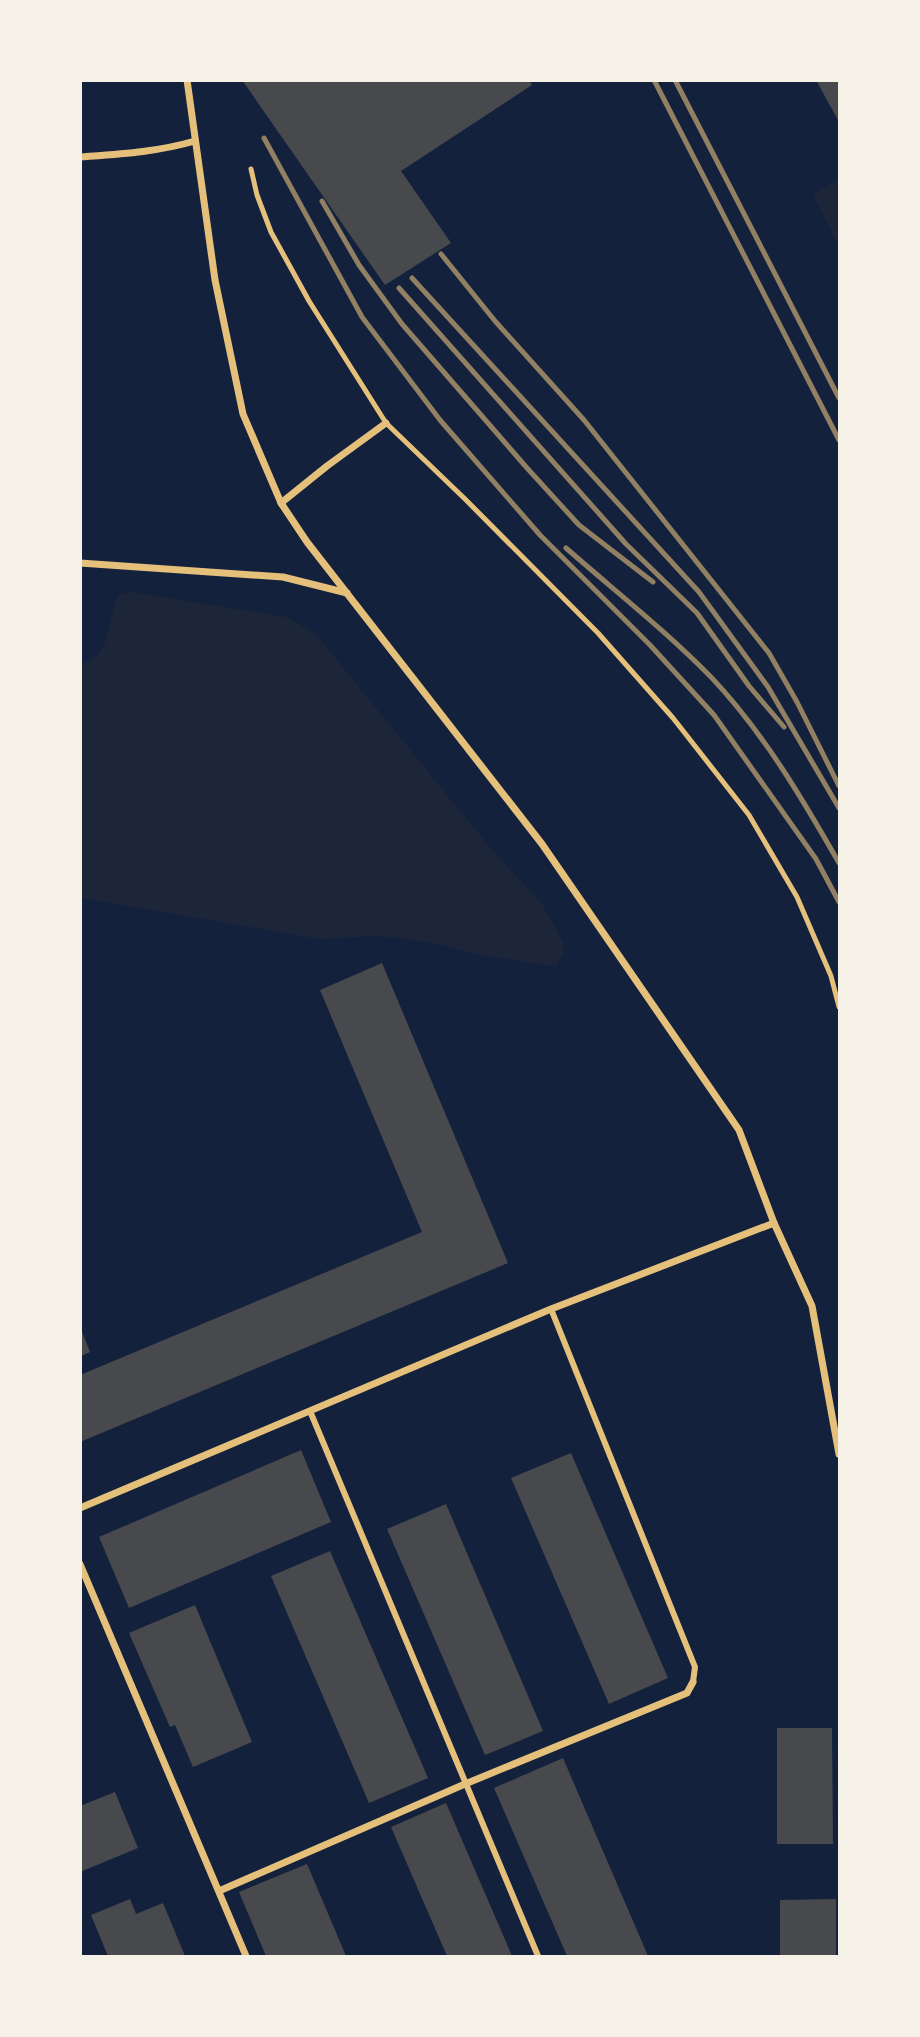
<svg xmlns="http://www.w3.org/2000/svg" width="920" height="2037" viewBox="0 0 920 2037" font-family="Jost,sans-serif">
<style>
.green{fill:#1d2539}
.building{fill:#48494c}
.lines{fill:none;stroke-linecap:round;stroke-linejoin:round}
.service{stroke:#e5c07b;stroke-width:5}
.pedestrian{stroke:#e5c07b;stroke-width:6}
.minor{stroke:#e5c07b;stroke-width:7}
.rail{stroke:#918062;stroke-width:5}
</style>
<rect width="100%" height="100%" fill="#14213d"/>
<g class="green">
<path d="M 839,180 L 839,246 L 813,194 Z"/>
<path d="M 132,592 L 286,617 L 314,632 L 497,856 L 541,902 L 563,942 L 563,954 L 557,965 L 545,965 L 475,954 L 439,944 L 400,938 L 375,936 L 320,939 L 81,898 L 81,664 C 116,654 104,619 120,594 Z"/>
</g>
<g class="building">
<path d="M 242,80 L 529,80 L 532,85 L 401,171 L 451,243 L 385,285 Z"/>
<path d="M 816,80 L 839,80 L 839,122 Z"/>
<path d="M 382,963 L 508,1263 L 80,1442 L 80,1375 L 422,1232 L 320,990 Z"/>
<path d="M 81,1329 L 90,1352 L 81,1356 Z"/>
<path d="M 301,1450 L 331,1522 L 129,1608 L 99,1537 Z"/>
<path d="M 571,1453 L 668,1678 L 609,1704 L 511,1478 Z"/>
<path d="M 446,1504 L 543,1731 L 485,1755 L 387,1529 Z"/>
<path d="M 330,1551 L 428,1778 L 369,1803 L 271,1576 Z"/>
<path d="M 195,1605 L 252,1742 L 193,1767 L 175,1725 L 170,1727 L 129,1633 Z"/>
<path d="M 777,1728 L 832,1728 L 833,1844 L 777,1844 Z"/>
<path d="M 563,1758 L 648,1956 L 567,1956 L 494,1788 Z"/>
<path d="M 115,1792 L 138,1848 L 80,1872 L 80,1806 Z"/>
<path d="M 446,1803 L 512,1956 L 447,1956 L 391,1827 Z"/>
<path d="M 307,1864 L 346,1956 L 266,1956 L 239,1892 Z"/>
<path d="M 130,1899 L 136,1914 L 163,1903 L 185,1956 L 108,1956 L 91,1915 Z"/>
<path d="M 836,1899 L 836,1956 L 780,1956 L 780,1900 Z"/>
</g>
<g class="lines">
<path class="service" d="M 251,169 L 257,195 L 271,232 L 309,301 L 386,423 L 466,500 L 598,633 L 673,718 L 749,815 L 797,897 L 831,976 L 839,1007"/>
<g class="pedestrian">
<path d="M 551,1309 L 695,1667 L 693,1682"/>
<path d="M 310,1411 L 538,1956"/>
</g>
<g class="minor">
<path d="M 187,80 L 215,280 L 243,414 L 281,503 L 307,542 L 542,844 L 739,1130 L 774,1223 L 812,1306 L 839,1454"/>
<path d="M 80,157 C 120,154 157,152 195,141"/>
<path d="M 281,503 L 327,466 L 386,423"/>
<path d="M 80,563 L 283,577 L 347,593"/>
<path d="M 80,1508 L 551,1309 L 774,1223"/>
<path d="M 80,1564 L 246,1956"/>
<path d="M 219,1891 L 465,1784 L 687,1693 L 693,1682"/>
</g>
<g class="rail">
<path d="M 654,80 L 839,440"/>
<path d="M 675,80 L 839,398"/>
<path d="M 264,138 L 362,317 L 440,420 L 540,535 L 650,645 L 714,715 L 816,859 L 839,902"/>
<path d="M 322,201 L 359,265 L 402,324 L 527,468 L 579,525 L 653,582"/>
<path d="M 441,254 L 495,321 L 584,420 L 769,653 L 797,702 L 839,786"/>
<path d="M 412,278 L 699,592 L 768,687 L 839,808"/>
<path d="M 399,288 L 626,544 L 697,613 L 749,686 L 784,727"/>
<path d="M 566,548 C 615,591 666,631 711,677 C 763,732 802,798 839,863"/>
</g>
</g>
<rect width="920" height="2037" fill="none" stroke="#f6f1e7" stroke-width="164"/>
</svg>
